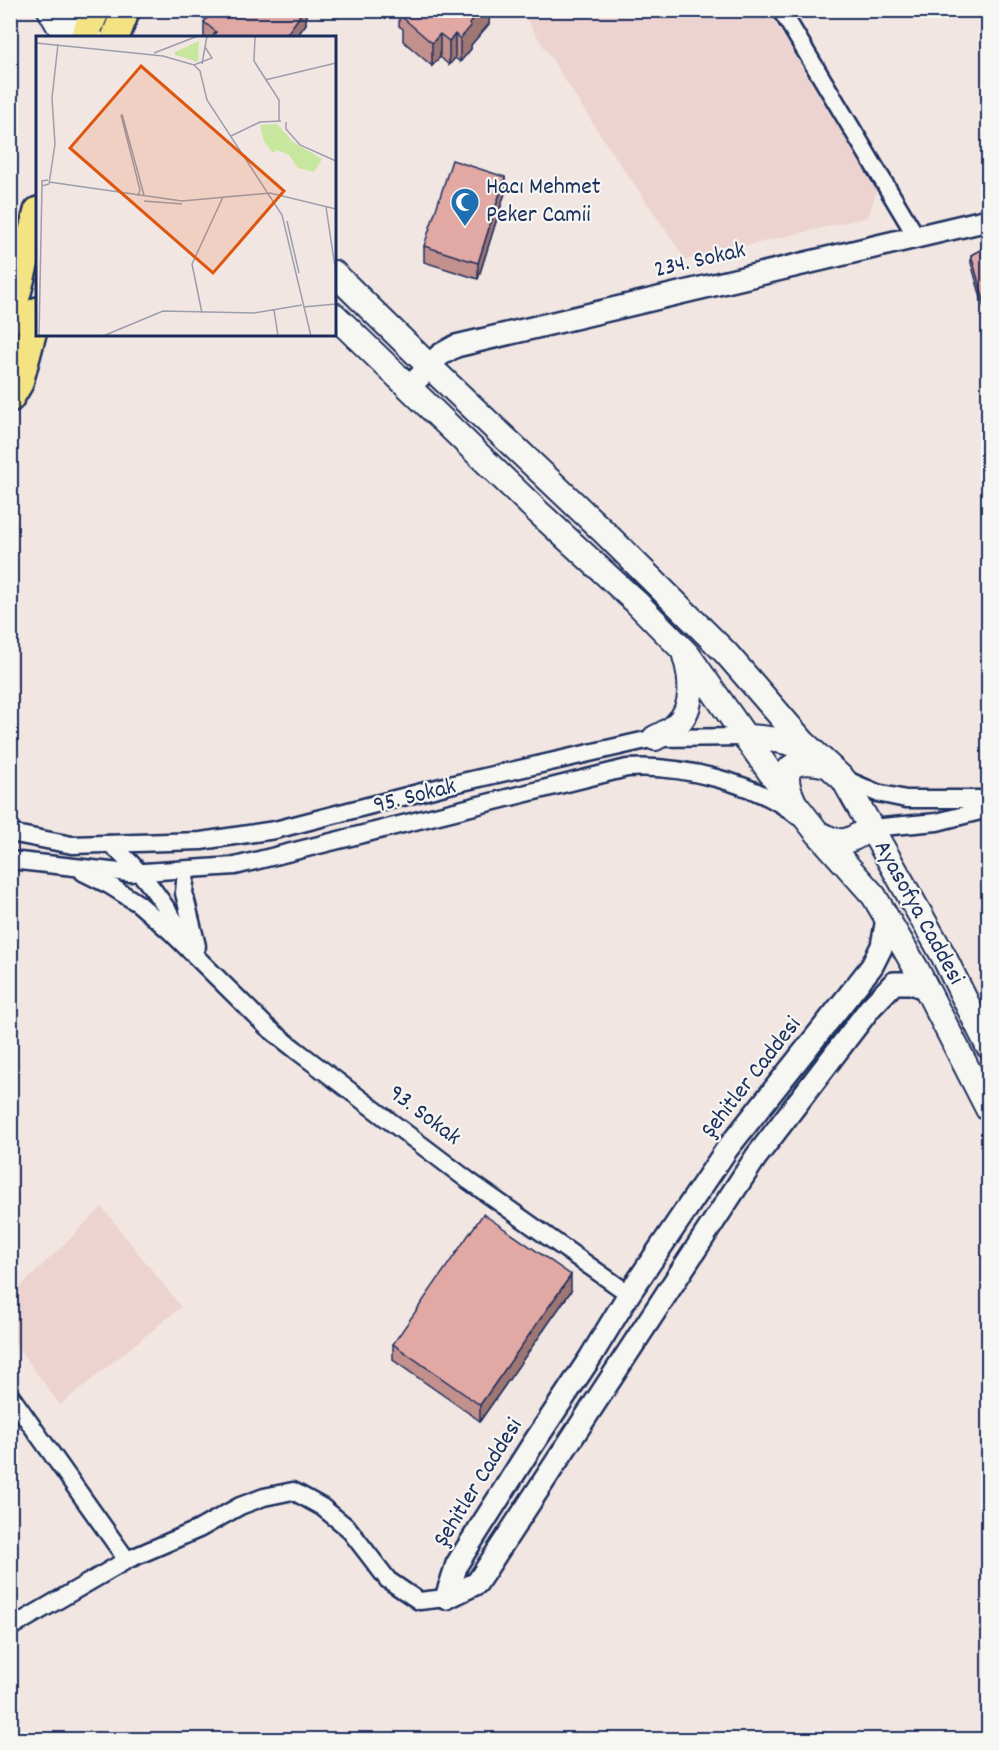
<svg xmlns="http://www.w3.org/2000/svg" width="999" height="1750" viewBox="0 0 999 1750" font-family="Dekko,sans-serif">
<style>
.built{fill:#edd3cf}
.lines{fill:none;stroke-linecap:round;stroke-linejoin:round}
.minor-casing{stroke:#1b2f5e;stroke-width:21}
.tertiary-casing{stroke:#1b2f5e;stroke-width:26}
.secondary-casing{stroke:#1b2f5e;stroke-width:28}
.primary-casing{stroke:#1b2f5e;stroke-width:32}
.minor{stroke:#f6f6f2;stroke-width:16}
.tertiary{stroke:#f6f6f2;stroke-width:21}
.secondary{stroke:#f6f6f2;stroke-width:24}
.primary{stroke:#f4e382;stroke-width:27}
.wall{fill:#c2908d;stroke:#1b2f5e;stroke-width:1.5}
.shaded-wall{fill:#9e7673;stroke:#1b2f5e;stroke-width:1.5}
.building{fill:#e2a8a4;stroke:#1b2f5e;stroke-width:1.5}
.labels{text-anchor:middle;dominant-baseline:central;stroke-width:4.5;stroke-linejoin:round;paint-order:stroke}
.poi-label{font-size:24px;fill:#1b2f5e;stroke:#f6f6f2;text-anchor:start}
.street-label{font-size:24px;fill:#1b2f5e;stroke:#f6f6f2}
.inset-road{fill:none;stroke:#9c9dad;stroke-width:1.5}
.view{fill:#de5710;fill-opacity:0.15;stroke:#de5710;stroke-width:3}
.inset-edge{fill:none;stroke:#1b2f5e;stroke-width:3}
</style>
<rect width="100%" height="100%" fill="#f2e6e2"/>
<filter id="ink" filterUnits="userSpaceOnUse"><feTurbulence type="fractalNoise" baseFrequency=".0167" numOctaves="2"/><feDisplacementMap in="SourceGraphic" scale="12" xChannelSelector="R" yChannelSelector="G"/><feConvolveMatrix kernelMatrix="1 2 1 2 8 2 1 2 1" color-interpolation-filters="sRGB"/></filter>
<g filter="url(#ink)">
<g class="built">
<path d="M 540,10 L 768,11 L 877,190 L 868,217 L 686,260 L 601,136 L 526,19 Z"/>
<path d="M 102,1207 L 181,1307 L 60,1405 L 11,1338 L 11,1296 Z"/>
</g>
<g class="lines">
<g class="minor-casing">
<g id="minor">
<path d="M 781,10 L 916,236"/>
<path d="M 840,777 L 877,793 L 906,799 L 988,799"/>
<path d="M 871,828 L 937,822 L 988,809"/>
<path d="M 10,833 L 72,845 L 201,841 L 275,830 L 445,786 L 655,738 L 745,737"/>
<path d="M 110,844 C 142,869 164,904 186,938"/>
<path d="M 10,860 L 129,873 L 235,866 L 627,768 C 679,764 758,783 799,817"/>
<path d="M 186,871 L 184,893 L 197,946"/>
<path d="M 83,872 L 109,885 L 139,904 L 171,932 L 267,1027 L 296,1050 L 469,1181 L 629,1294"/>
<path d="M 10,1395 L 127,1560"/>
<path d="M 10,1628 L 127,1560 L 199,1529 L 240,1506 L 264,1497 L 293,1491 L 322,1507 L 348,1528 L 388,1580 L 419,1601 L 446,1598"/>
</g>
</g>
<g class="tertiary-casing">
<g id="tertiary">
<path d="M 409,388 L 440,355 L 456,346 L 988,220"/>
<path d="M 446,1598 L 457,1564 L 531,1447 L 590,1358 L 629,1294 L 727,1149 L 872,966 L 882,946 L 887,919"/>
<path d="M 446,1598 L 477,1583 L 756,1157 L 870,1008 L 894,983 L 911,983 L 927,989"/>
</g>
</g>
<g class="secondary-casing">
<g id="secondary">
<path d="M 50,10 L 66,38"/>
<path d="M 75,10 L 86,33 L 91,38"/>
<path d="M 334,273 L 429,366 L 603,531 L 726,653 L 803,742 L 844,780 L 943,955 L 988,1046"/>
<path d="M 334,315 L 538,512 L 636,602 L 688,655 L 770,772 L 816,831 L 874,896 L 917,970 L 988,1109"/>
<path d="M 745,737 C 768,738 788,740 809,750"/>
<path d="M 655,738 C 662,734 671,731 676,725 C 695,708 692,678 685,656"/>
<path d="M 793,800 C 777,766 795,757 826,765"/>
<path d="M 818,833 C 843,847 847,842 871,828"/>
</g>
</g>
<g class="primary-casing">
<g id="primary">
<path d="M 84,38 L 96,10"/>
<path d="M 115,38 L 126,10"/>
<path d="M 10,320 L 38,211"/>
<path d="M 10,398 L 19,383 L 38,311"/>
</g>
</g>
<use href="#minor" class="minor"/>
<use href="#tertiary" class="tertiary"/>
<use href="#secondary" class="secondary"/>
<use href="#primary" class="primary"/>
</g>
<g class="wall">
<path d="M 208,10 L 306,10 L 306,24 L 300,32 L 300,38 L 204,38 L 204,22 L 208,16 Z"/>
<path d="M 399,10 L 490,10 L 489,24 L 471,45 L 471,49 L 460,62 L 455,58 L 449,65 L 440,57 L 432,66 L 403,41 L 403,29 L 399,26 Z"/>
<path d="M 505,193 L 478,279 L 424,262 L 424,246 Z"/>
<path d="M 988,239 L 988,322 L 971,263 L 971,255 L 982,249 Z"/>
<path d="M 571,1291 L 480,1421 L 393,1360 L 393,1344 Z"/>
</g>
<g class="shaded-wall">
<path d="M 298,10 L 306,10 L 306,24 L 300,32 L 300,38 L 284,38 Z"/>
<path d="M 481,10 L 490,10 L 489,24 L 471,45 L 471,49 L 460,62 L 460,39 L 469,24 Z"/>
<path d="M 440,34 L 440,57 L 432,66 L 432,43 Z"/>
<path d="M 455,34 L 455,58 L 449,65 L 449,41 Z"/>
<path d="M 505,177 L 505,193 L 478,279 L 478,263 Z"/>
<path d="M 571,1275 L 571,1291 L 480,1421 L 480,1405 Z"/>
</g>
<g class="building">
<path d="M 213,10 L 298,10 L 297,13 L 300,16 L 284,38 L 215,38 L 213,36 L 216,32 L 204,22 Z"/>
<path d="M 408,10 L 481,10 L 469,24 L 471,26 L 460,39 L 455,34 L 449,41 L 440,34 L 432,43 L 403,18 L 409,11 Z"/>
<path d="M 452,160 L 505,177 L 478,263 L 424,246 Z"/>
<path d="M 988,239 L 988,314 L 971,255 L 982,249 L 984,240 Z"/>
<path d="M 483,1214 L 571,1275 L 480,1405 L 393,1344 Z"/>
</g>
</g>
<defs>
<g id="mosque-pin" transform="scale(1.5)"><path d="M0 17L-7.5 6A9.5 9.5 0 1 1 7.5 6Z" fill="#1f6fb2" stroke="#f6f6f2"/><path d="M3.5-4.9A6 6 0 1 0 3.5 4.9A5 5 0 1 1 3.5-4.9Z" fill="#fff"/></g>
</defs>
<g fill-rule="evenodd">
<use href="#mosque-pin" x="465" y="202"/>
</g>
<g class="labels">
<g class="poi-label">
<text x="486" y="188">Hacı Mehmet<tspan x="486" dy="28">Peker Camii</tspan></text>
</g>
<g class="street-label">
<text transform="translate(700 261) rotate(-13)">234. Sokak</text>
<text transform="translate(415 797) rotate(-14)">95. Sokak</text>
<text transform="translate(918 913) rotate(61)">Ayasofya Caddesi</text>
<text transform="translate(752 1078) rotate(-52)">Şehitler Caddesi</text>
<text transform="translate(424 1116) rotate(37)">93. Sokak</text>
<text transform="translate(479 1483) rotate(-58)">Şehitler Caddesi</text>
</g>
</g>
<g transform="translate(36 36)">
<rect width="300" height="300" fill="#f2e6e2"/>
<path d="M 163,5 L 162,26 L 139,19 L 139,16 ZM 241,88 L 257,106 L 286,123 L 278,136 L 262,132 L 253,119 L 241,114 L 237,117 L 228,106 L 224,89 Z" fill="#c7e79f"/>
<path class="inset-road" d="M 219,0 L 218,25 L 243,64 L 243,86M 0,7 L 127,20 L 158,29 L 176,22 L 169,11M 118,17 L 162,0M 166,28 L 171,0M 158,29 L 164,35 L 171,64 L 246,179 L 275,300M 229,44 L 300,27M 86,78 L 108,159M 85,79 L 104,154 L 102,160M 250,86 L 250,93 L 264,109 L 300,125M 195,100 L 224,86 L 245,85M 12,144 L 6,145 L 6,150 L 13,148 L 19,108 L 16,62 L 22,8M 13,146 L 146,165 L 234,157 L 300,173M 108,165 L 146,168M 290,171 L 299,231 L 299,265M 251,185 L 263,237M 267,271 L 300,268M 238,274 L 242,300M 166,277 L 156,228 L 187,161M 3,300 L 6,150M 67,300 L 127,275 L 218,277 L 266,269"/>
<path class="view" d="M 105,30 L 248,155 L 177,237 L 34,112 Z"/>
<rect width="300" height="300" class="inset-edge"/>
</g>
<rect width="999" height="1750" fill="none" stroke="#f6f6f2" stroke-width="36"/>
<rect x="18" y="18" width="963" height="1714" fill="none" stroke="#1b2f5e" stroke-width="2" filter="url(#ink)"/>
</svg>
